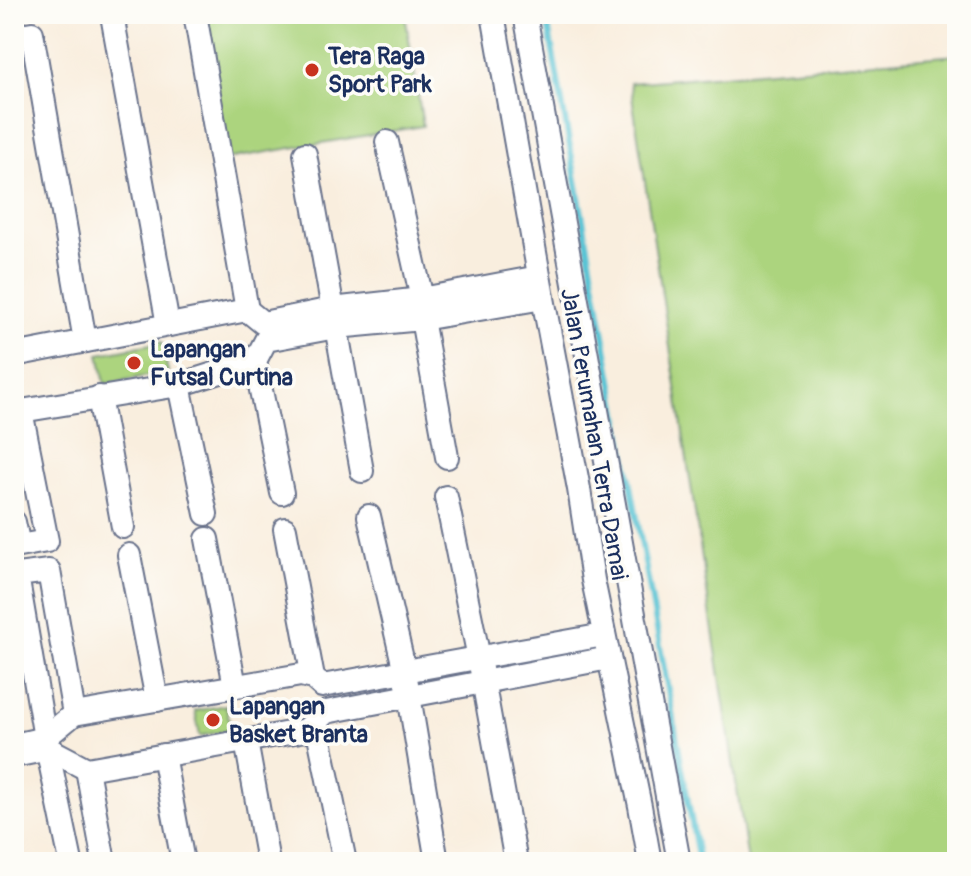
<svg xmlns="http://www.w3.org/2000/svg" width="971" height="876" viewBox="0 0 971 876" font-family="Pangolin,sans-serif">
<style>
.green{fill:#acd47e;stroke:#64826e;stroke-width:2}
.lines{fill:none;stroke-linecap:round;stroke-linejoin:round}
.stream{stroke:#59c3d4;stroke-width:6}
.minor-casing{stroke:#69728b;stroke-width:26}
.minor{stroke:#fff;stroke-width:22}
.poi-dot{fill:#c8321e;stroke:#fdfcf7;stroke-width:3}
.labels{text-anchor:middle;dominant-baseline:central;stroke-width:7;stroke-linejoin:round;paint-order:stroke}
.poi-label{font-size:24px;font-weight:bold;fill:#1b2f5e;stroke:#fdfcf7;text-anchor:start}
.street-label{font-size:24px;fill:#1b2f5e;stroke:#fdfcf7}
</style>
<rect width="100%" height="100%" fill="#fdfcf7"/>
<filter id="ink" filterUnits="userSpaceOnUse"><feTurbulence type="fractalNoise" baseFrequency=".0125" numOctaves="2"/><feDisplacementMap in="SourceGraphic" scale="16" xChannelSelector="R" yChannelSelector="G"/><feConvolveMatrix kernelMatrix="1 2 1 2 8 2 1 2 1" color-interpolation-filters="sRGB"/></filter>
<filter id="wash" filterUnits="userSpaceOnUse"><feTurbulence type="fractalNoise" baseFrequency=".006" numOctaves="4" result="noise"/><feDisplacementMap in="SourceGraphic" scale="32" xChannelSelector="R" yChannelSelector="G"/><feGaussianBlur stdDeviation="1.8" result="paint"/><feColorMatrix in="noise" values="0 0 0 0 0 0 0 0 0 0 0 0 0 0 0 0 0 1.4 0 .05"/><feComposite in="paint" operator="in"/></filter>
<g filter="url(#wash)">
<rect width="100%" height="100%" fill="#f9eede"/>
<g class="green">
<path d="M 201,14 L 405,14 L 423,126 L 226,159 Z"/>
<path d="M 957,55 L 957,862 L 748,862 L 630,83 Z"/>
<path d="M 162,342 L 168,372 L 105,384 L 99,354 Z"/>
<path d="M 226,705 L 231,730 L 200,736 L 195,711 Z"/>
</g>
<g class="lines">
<path class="stream" d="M 546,14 L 699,862"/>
</g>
</g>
<g filter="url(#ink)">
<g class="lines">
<g class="minor-casing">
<g id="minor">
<path d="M 122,14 L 112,15 L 168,325"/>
<path d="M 195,14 L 247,310"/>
<path d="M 493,14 L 543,298 L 579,489 L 593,580 L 640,806 L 650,862"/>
<path d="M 525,14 L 679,862"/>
<path d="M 14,36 L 32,33 L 85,341"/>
<path d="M 387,142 L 422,299 L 422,319 L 447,457"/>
<path d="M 305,154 L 362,471"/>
<path d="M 14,355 L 247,310 L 263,323 L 332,309 L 422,299 L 539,277"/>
<path d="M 255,361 L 282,493"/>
<path d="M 179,385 L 206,514"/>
<path d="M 99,397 L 123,527"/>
<path d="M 14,408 L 21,411 L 179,385 L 255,361 L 266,340 L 336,327 L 422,319 L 543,298"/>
<path d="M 446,497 L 479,658 L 516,862"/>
<path d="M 369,516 L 405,672 L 437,862"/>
<path d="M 14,522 L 19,546 L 47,541 L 21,411"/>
<path d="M 285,529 L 313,678"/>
<path d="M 207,539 L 235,686"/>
<path d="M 129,555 L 157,700"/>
<path d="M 316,721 L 345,862"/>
<path d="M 246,741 L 268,862"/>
<path d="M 23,743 L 45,738 L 74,714 L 301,675 L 313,678 L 322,686 L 604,635"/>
<path d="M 163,755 L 183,862"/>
<path d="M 14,756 L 49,749 L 87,769 L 306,730 L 326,712 L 609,658"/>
<path d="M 87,769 L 104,862"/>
<path d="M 71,862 L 45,738 L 17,575 L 49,571 L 74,714"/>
</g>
</g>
<use href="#minor" class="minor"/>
</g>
</g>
<g class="poi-dot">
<circle cx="312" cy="70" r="8"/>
<circle cx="134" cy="363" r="8"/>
<circle cx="213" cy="720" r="8"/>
</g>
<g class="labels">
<g class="poi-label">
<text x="328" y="56">Tera Raga<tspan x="328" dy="28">Sport Park</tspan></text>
<text x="150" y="349">Lapangan<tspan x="150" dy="28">Futsal Curtina</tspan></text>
<text x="229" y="706">Lapangan<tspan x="229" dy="28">Basket Branta</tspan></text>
</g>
<g class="street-label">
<text transform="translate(594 434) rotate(80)">Jalan Perumahan Terra Damai</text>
</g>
</g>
<rect width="971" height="876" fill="none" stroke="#fdfcf7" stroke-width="48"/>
</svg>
